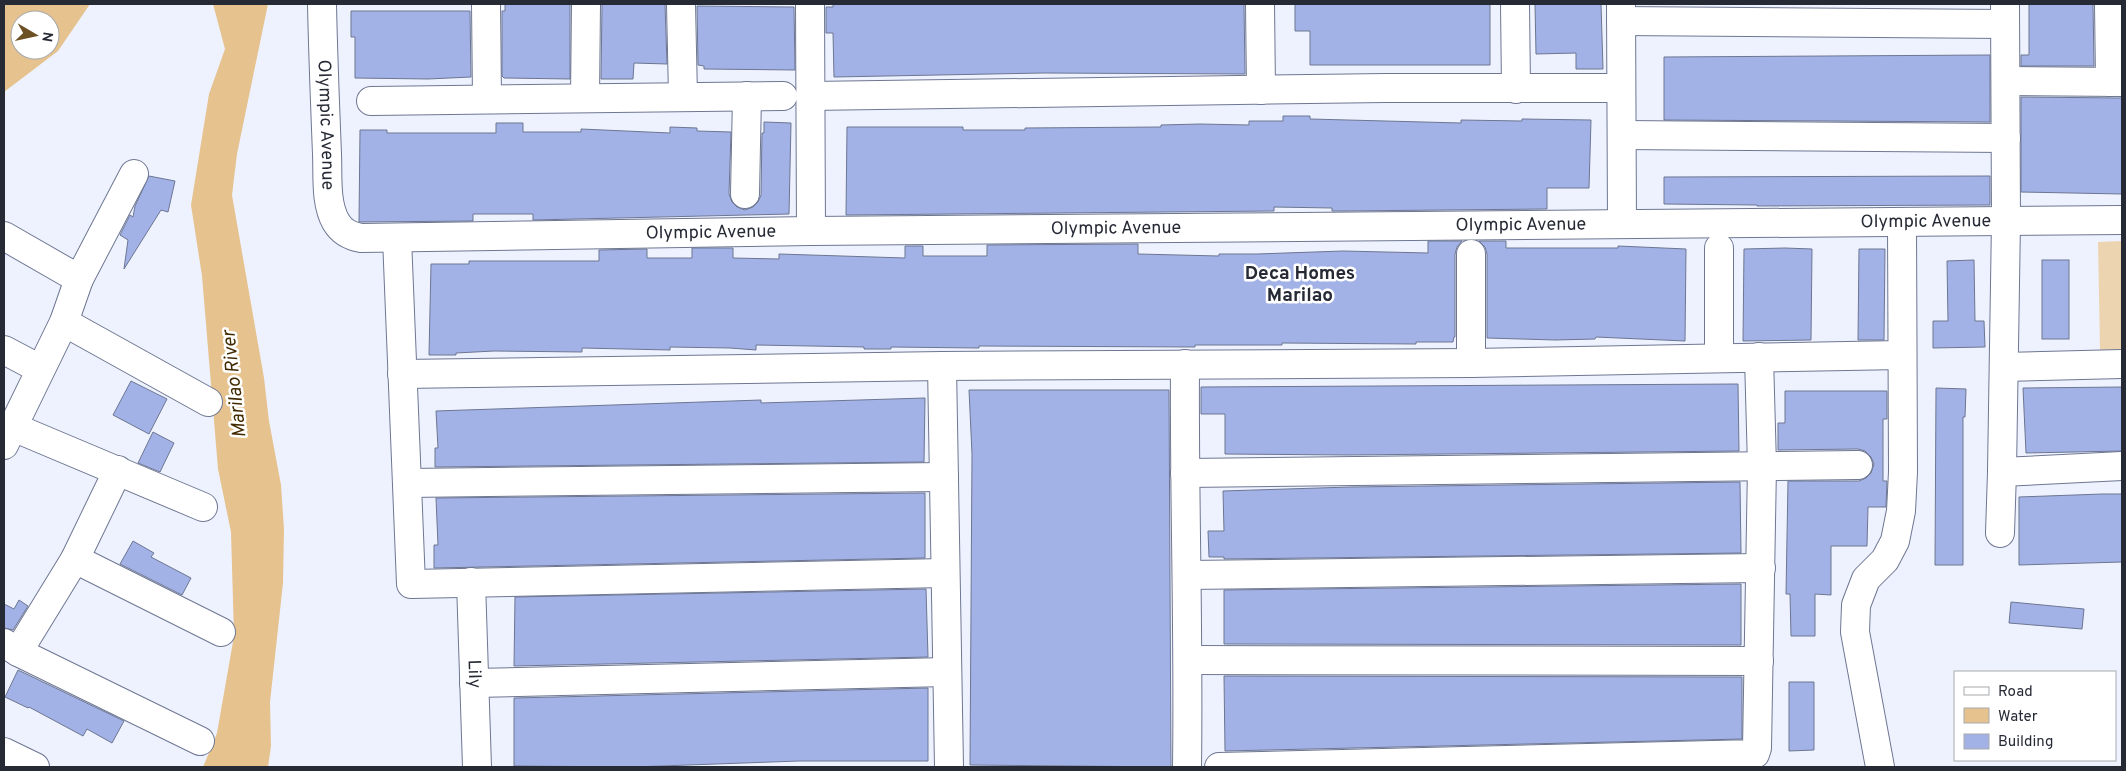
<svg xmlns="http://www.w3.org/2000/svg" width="2126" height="771" viewBox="0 0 2126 771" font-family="Overpass,sans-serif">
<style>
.green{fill:#edd4b1}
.water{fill:#e6c28e;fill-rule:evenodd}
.building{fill:#a2b2e7;stroke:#6d7691}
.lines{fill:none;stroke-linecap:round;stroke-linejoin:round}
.minor-casing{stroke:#6e7792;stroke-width:30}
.tertiary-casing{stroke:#6e7792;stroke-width:30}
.minor{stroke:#fff;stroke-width:28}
.tertiary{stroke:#fff;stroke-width:28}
.labels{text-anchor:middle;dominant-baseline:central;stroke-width:5;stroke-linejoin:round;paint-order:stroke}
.street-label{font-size:18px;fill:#262a35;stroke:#fff}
.neighbourhood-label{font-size:19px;font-weight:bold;fill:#262a35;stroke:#fff}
.water-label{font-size:19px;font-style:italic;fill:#422a00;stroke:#fff}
</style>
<rect width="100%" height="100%" fill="#eef2ff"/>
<path class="green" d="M 2122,241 L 2122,351 L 2100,351 L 2098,242 Z"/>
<g class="water">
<path d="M 4,4 L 90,4 L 58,51 L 4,92 ZM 20,20 L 50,20 L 50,50 L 20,50 Z"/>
<path d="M 213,4 L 268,4 L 237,154 L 232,195 L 264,378 L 269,421 L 281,485 L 284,529 L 283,583 L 270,702 L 271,746 L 268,767 L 203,767 L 217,733 L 234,636 L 231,532 L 218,469 L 202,276 L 191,205 L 209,94 L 225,49 Z"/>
</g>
<g class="building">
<path d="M 505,4 L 570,4 L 570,79 L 504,78 L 502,76 L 502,11 L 505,11 Z"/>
<path d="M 602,4 L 665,4 L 667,64 L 634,63 L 633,79 L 601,79 Z"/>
<path d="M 833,4 L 1244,4 L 1245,74 L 1043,73 L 834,77 L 833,33 L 826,33 L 826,7 L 833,7 Z"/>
<path d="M 1295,4 L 1490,4 L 1490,65 L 1310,65 L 1310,31 L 1295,31 Z"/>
<path d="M 1535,4 L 1601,4 L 1603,69 L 1576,69 L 1576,53 L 1536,54 Z"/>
<path d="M 2029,4 L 2093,4 L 2094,66 L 2021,66 L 2021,55 L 2029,55 Z"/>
<path d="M 697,6 L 794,7 L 795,70 L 704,69 L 704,66 L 698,65 Z"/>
<path d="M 351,11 L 470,11 L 471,77 L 428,79 L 355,78 L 355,37 L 351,37 Z"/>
<path d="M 1990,55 L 1990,122 L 1664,120 L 1664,57 Z"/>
<path d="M 2021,97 L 2122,98 L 2122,194 L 2021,192 Z"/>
<path d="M 1283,116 L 1310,116 L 1310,119 L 1461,123 L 1461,120 L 1522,121 L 1522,119 L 1591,120 L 1589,188 L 1547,188 L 1547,209 L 1343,211 L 1332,211 L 1332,208 L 1274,207 L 1274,211 L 846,215 L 847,127 L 963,127 L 963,130 L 1025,130 L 1025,128 L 1161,127 L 1161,125 L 1200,124 L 1249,125 L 1249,121 L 1283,121 Z"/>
<path d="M 764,122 L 791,123 L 789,214 L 533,220 L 533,214 L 473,214 L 473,221 L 359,222 L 360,130 L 387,130 L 387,133 L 496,133 L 496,123 L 523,123 L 523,132 L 581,132 L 581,129 L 670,133 L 670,127 L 697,128 L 697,131 L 731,132 L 729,194 L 732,202 L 737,207 L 745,210 L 753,207 L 758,202 L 761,195 L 762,133 L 764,133 Z"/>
<path d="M 149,176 L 175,181 L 168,212 L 161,210 L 124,269 L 128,240 L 120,235 L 130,215 L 133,217 L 135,206 Z"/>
<path d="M 1990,176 L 1990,205 L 1757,206 L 1757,205 L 1664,204 L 1664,177 Z"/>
<path d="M 1428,241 L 1462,241 L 1457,247 L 1455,254 L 1455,337 L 1454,337 L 1453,342 L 1416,342 L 1416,344 L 1282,343 L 1282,345 L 1195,345 L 1195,347 L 979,346 L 979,348 L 891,347 L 891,349 L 864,349 L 864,347 L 756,345 L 756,350 L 730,348 L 670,347 L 670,350 L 582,348 L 582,352 L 494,351 L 456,353 L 456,355 L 429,355 L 431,264 L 469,264 L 469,261 L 599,261 L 599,250 L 647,249 L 647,258 L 692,258 L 692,248 L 733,248 L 733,258 L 779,259 L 779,254 L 905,258 L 905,246 L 923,246 L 923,256 L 987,256 L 987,245 L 1138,244 L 1138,254 L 1219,256 L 1219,254 L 1257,254 L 1343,251 L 1428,253 Z"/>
<path d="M 1479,241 L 1506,241 L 1506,248 L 1618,248 L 1618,246 L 1686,249 L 1685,341 L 1596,337 L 1595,339 L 1555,340 L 1487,338 L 1487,254 L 1485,247 Z"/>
<path d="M 1785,248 L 1812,249 L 1811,340 L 1743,341 L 1744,249 Z"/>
<path d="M 1859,249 L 1885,249 L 1884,340 L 1858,340 Z"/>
<path d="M 1974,260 L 1975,321 L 1984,321 L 1985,347 L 1933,348 L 1933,321 L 1948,321 L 1947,261 Z"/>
<rect x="2042" y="260" width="27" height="79"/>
<path d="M 131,381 L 167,399 L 149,434 L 113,415 Z"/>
<path d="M 1738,384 L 1739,451 L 1349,455 L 1225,454 L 1225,414 L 1201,414 L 1201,387 Z"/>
<path d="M 2122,387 L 2122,451 L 2026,453 L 2023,388 Z"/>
<path d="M 1936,388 L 1966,389 L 1965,417 L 1963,417 L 1963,565 L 1935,565 Z"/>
<path d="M 969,390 L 1169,390 L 1171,767 L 970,765 L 972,454 Z"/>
<path d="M 1785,391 L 1887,391 L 1887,419 L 1883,419 L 1883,481 L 1887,481 L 1886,507 L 1868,507 L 1867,546 L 1831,546 L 1831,595 L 1815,594 L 1815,636 L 1791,636 L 1790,594 L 1786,594 L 1788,481 L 1859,481 L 1866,478 L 1871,473 L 1874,464 L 1871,457 L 1865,451 L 1858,449 L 1778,450 L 1778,423 L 1785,423 Z"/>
<path d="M 925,398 L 924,462 L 435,467 L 435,448 L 438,448 L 436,411 L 761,400 L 761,403 Z"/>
<path d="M 153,432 L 174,443 L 160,472 L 138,463 Z"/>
<path d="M 1740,482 L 1741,553 L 1224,559 L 1224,557 L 1209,557 L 1208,531 L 1224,531 L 1223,491 L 1350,487 Z"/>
<path d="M 925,493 L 925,558 L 434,568 L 434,545 L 438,545 L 436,498 Z"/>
<path d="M 2102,494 L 2122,494 L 2122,562 L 2019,565 L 2019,497 Z"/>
<path d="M 133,541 L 154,553 L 151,557 L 191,578 L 182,595 L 120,564 Z"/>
<path d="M 1741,584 L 1741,645 L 1224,644 L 1224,590 Z"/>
<path d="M 926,589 L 928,657 L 514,666 L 515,597 Z"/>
<path d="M 19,600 L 28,606 L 13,630 L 4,628 L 4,604 L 14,609 Z"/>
<path d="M 2011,602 L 2084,609 L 2082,629 L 2009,623 Z"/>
<path d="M 18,670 L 124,721 L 112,743 L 87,729 L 83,736 L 29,707 L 28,708 L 5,697 Z"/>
<path d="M 1224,676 L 1742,677 L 1742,739 L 1225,751 Z"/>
<path d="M 1789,682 L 1814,682 L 1814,750 L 1789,751 Z"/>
<path d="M 928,688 L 928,761 L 799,761 L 633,767 L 514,766 L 514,698 Z"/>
</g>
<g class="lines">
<g class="minor-casing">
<g id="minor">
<path d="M 486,4 L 487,99"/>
<path d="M 681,4 L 683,97"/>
<path d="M 810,4 L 811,231"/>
<path d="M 1260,4 L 1261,90"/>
<path d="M 1515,4 L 1516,89"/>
<path d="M 1621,4 L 1622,224"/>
<path d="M 2005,4 L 2006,221 L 2002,472 L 2122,466"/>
<path d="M 2109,4 L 2110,82"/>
<path d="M 1621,21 L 2005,24"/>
<path d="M 2006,81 L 2122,82"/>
<path d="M 810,96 L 1386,88 L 1621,88"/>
<path d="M 585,98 L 586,4"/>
<path d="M 371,101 L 783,96"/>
<path d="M 1622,135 L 2006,138"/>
<path d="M 745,194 L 747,96"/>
<path d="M 4,236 L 79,279"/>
<path d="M 397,238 L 411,584 L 945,573"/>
<path d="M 1719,248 L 1719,358"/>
<path d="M 1471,254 L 1471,363"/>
<path d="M 64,322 L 208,402"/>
<path d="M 4,350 L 40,369"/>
<path d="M 1185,364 C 1184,499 1189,633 1187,767"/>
<path d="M 942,366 L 949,767"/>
<path d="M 2004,367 L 2122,364"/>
<path d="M 402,374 L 942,366 L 1471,363 L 1902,355"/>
<path d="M 13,427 L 203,507"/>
<path d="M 4,445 L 64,322 L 79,279 L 134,174"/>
<path d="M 1185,473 L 1858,465"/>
<path d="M 407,483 L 944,477"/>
<path d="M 2000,533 L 2002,472"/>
<path d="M 75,559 L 221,632"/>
<path d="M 1187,575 L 1761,568"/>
<path id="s1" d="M 471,582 L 477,767"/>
<path d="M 4,643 L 18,652 L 200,741"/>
<path d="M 18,652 L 75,559 L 118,470"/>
<path d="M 1189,660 L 1759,661"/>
<path d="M 474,683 L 947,672"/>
<path d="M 4,752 L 35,767"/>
<path d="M 1219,767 L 1755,754 L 1757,748 L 1762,466 L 1759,357"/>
<path d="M 1880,767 L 1855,632 L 1856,605 L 1866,579 L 1885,560 L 1895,541 L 1901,511 L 1903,472 L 1902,222"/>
</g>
</g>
<g class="tertiary-casing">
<g id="tertiary">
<path id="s2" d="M 322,4 C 323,54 325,104 327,154 C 328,175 325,203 336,222 C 342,232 350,236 361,238 L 811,231 L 2122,220"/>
</g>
</g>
<use href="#minor" class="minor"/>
<use href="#tertiary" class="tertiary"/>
</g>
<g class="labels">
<g class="street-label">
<text stroke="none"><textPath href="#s2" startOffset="121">Olympic Avenue</textPath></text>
<text stroke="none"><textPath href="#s2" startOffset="1815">Olympic Avenue</textPath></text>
<text stroke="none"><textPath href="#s2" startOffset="1410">Olympic Avenue</textPath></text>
<text stroke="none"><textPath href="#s2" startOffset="1005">Olympic Avenue</textPath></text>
<text stroke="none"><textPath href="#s2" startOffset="600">Olympic Avenue</textPath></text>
<text stroke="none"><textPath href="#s1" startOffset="92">Lily</textPath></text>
</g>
<g class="neighbourhood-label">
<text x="1300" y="274">Deca Homes<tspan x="1300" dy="22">Marilao</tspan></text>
</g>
<g class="water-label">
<text transform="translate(235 384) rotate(-96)">Marilao River</text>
</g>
</g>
<rect width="2126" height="771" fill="none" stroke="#262a35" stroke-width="10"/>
<rect x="1954" y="671" width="162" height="90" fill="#ffffff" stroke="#a8aaae"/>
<rect x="1964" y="687" width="25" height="8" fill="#ffffff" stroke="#a8aaae"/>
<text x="1998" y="696" font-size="15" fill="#262a35">Road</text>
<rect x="1964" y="708" width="25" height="15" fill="#e6c28e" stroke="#a8aaae"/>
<text x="1998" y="721" font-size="15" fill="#262a35">Water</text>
<rect x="1964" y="734" width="25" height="15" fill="#a2b2e7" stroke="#a8aaae"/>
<text x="1998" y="746" font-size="15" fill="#262a35">Building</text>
<g transform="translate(35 35) rotate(99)"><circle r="24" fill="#ffffff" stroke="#a8aaae"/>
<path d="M0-4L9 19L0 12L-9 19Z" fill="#6d5024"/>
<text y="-8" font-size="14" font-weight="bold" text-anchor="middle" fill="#262a35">N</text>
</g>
</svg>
